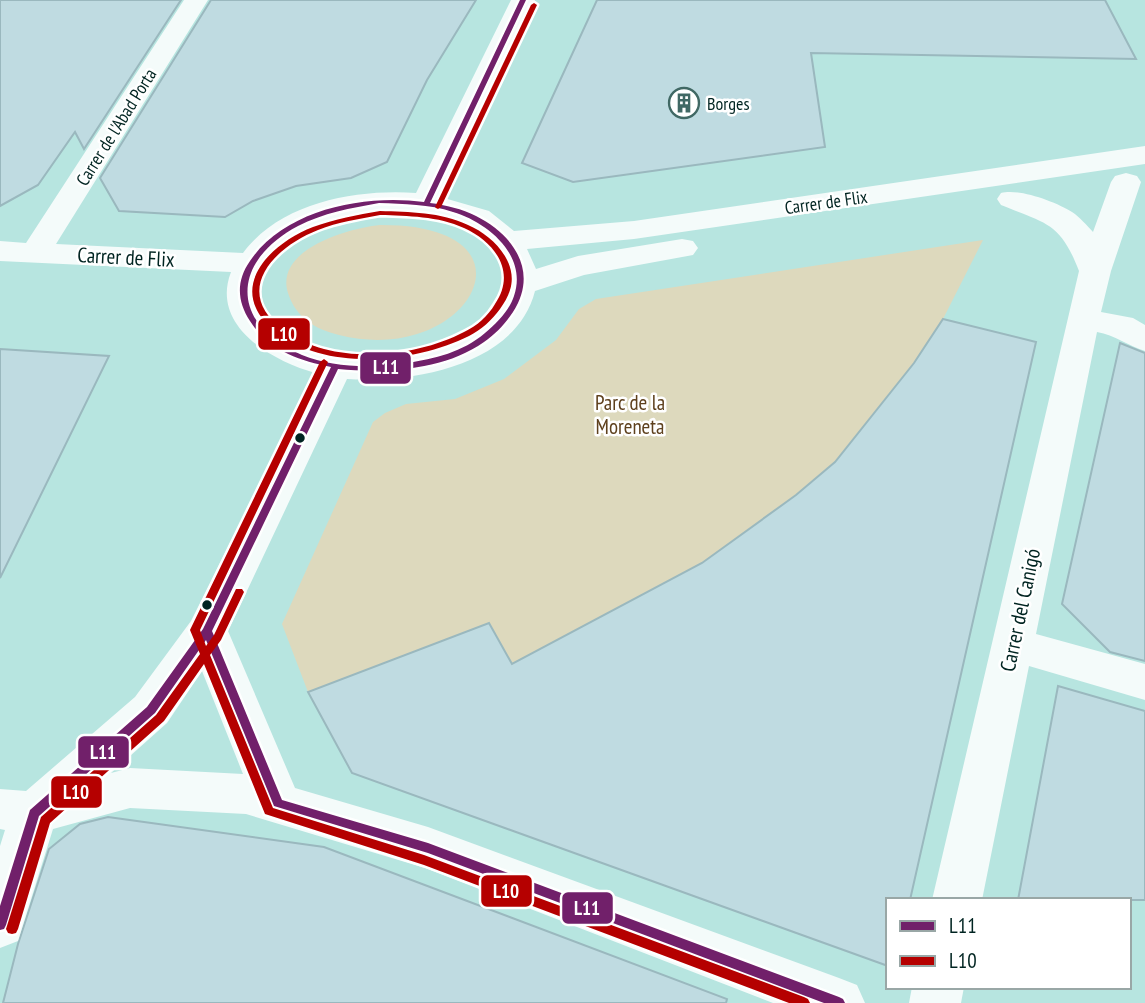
<svg xmlns="http://www.w3.org/2000/svg" width="1145" height="1003" viewBox="0 0 1145 1003" font-family="'PT Sans Narrow',sans-serif">
<style>
.green{fill:#ddd9bd}
.building{fill:#bfdbe1;stroke:#9ab8be;stroke-width:2}
.lines{fill:none;stroke-linecap:round;stroke-linejoin:round}
.street{fill:#f4fbfa;fill-rule:evenodd}
.bus-1-casing{stroke:#fff;stroke-width:5}
.bus-2-casing{stroke:#fff;stroke-width:5}
.bus-1{fill:#71206a;fill-rule:evenodd}
.bus-2{fill:#b50000;fill-rule:evenodd}
.bus-dot{fill:#002421;stroke:#fff;stroke-width:2.5}
.labels{text-anchor:middle;dominant-baseline:central;stroke-width:5;stroke-linejoin:round;paint-order:stroke}
.far-poi-label{font-size:18px;fill:#002421;stroke:#fff;text-anchor:start}
.far-street-label{font-size:18px;fill:#002421;stroke:#fff}
.street-label{font-size:21px;fill:#002421;stroke:#fff}
.park-label{font-size:21px;fill:#5e401d;stroke:#fff}
.line-badge{stroke:#fff;stroke-width:2.5}
.badge-label{font-size:19px;text-anchor:middle;font-weight:bold;fill:#fff}
</style>
<rect width="100%" height="100%" fill="#b7e5e0"/>
<g class="green">
<path d="M 380,225 C 549,224 469,368 339,335 C 315,329 296,318 288,293 C 274,249 350,228 380,225 Z"/>
<path d="M 983,240 L 943,319 L 914,363 L 835,462 L 796,495 L 702,563 L 512,664 L 489,623 L 308,692 L 282,624 L 373,422 L 385,413 L 406,404 L 455,399 L 504,379 L 556,340 L 579,309 L 596,299 Z"/>
</g>
<g class="building">
<path d="M 0,0 L 181,0 L 84,149 L 75,132 L 38,185 L 0,206 Z"/>
<path d="M 211,0 L 476,0 L 427,80 L 387,162 L 351,178 L 296,186 L 253,201 L 225,217 L 119,211 L 100,178 Z"/>
<path d="M 597,0 L 1105,0 L 1136,59 L 811,53 L 825,147 L 573,182 L 522,163 Z"/>
<path d="M 943,319 L 1036,342 L 910,900 L 888,900 L 888,966 L 352,773 L 308,692 L 489,623 L 512,664 L 702,563 L 796,495 L 835,462 L 914,363 Z"/>
<path d="M 1120,343 L 1145,353 L 1145,661 L 1110,652 L 1062,604 Z"/>
<path d="M 0,349 L 109,356 L 0,578 Z"/>
<path d="M 1058,686 L 1145,711 L 1145,900 L 1018,900 Z"/>
<path d="M 108,817 L 324,847 L 727,999 L 726,1003 L 3,1003 L 18,944 L 49,849 L 80,824 Z"/>
</g>
<g class="lines">
<g class="street">
<path d="M 184,0 L 208,0 L 56,244 L 243,253 C 281,202 356,189 416,193 L 511,0 L 535,0 L 444,198 L 489,211 L 514,231 L 634,221 L 1145,146 L 1145,164 L 634,239 L 527,249 L 536,269 L 578,256 L 682,239 L 693,241 L 698,248 L 693,255 L 584,275 L 535,291 C 516,366 412,383 347,379 L 228,631 L 295,788 L 428,827 L 839,978 L 857,985 L 865,1003 L 773,1003 L 425,868 L 246,814 L 130,808 L 53,829 L 18,941 L 0,948 L 0,846 L 5,830 L 0,829 L 0,789 L 26,791 L 135,697 L 191,621 L 315,373 C 272,361 210,326 231,272 L 0,261 L 0,241 L 26,243 ZM 379,210 C 422,211 480,213 500,258 C 506,271 506,287 500,300 C 469,361 358,370 302,344 C 282,335 262,318 259,294 C 254,238 338,216 379,210 ZM 202,671 L 243,774 L 130,768 L 111,773 L 167,723 Z"/>
<path d="M 1126,173 L 1137,176 L 1141,182 L 1111,271 L 1101,312 L 1133,318 L 1145,325 L 1145,351 C 1128,346 1115,335 1097,332 L 1036,634 L 1145,664 L 1145,700 L 1029,666 L 982,900 L 932,900 L 1079,271 C 1060,222 1047,224 1001,205 L 997,199 L 1001,193 C 1019,188 1056,202 1072,212 C 1080,217 1087,226 1093,232 L 1111,182 L 1115,176 Z"/>
<path d="M 912,987 L 964,987 L 961,1003 L 909,1003 Z"/>
</g>
<g class="bus-1-casing">
<path id="bus-1" d="M 520,0 L 526,0 L 430,203 C 446,205 462,209 476,216 C 514,235 539,272 513,312 C 505,324 496,334 484,342 C 443,371 386,373 338,369 L 212,631 L 282,800 L 428,843 L 839,997 L 843,999 L 845,1003 L 824,1003 L 428,853 L 274,806 L 206,640 L 155,713 L 39,816 L 6,925 L 4,929 L 0,930 L 0,906 L 30,810 L 147,707 L 203,629 L 331,367 C 299,361 268,350 250,321 C 237,301 236,281 250,261 C 285,209 365,194 424,202 ZM 379,203 C 404,204 429,204 453,212 C 487,222 528,255 514,296 C 509,311 497,323 485,333 C 463,352 434,359 407,363 C 373,368 333,368 302,355 C 230,325 230,262 298,226 C 323,213 351,208 379,203 Z"/>
</g>
<g class="bus-2-casing">
<g id="bus-2">
<path d="M 534,3 L 537,5 L 441,207 L 438,209 L 436,208 L 435,207 L 531,5 Z"/>
<path d="M 380,211 C 409,212 441,212 468,225 C 492,235 519,262 510,290 C 508,297 504,303 500,309 C 492,320 481,330 469,336 C 415,363 326,372 276,332 C 224,291 267,245 313,227 C 335,219 357,215 380,211 ZM 380,215 C 408,216 438,216 464,228 C 495,242 517,272 495,304 C 488,316 477,326 464,332 C 414,358 334,366 285,331 C 231,293 272,248 318,230 C 338,222 359,219 380,215 Z"/>
<path d="M 324,359 L 328,362 L 200,630 L 206,646 L 214,635 L 236,589 L 242,589 L 244,592 L 221,640 L 210,655 L 273,808 L 424,855 L 804,997 L 808,999 L 810,1003 L 789,1003 L 424,865 L 265,814 L 204,664 L 164,721 L 50,823 L 18,929 L 16,933 L 12,934 L 8,933 L 6,929 L 41,817 L 156,715 L 200,654 L 190,630 L 320,362 Z"/>
</g>
</g>
<use href="#bus-1" class="bus-1"/>
<use href="#bus-2" class="bus-2"/>
</g>
<defs>
<g id="building-ring" transform="scale(1.575)"><circle r="9.5" fill="#fff" stroke="#406864" stroke-width="1.5"/><path d="M-4-6H4V6H1V3H-1V6H-4ZM-2.5-4.3h1.7v1.8h-1.7ZM.8-4.3h1.7v1.8H.8ZM-2.5-1h1.7V.8h-1.7ZM.8-1h1.7V.8H.8Z" fill="#406864"/></g>
</defs>
<g fill-rule="evenodd">
<use href="#building-ring" x="684" y="103"/>
</g>
<g class="bus-dot">
<circle cx="300" cy="438" r="6"/>
<circle cx="207" cy="605" r="6"/>
</g>
<g class="labels">
<g class="far-poi-label">
<text x="707" y="103">Borges</text>
</g>
<g class="far-street-label">
<text transform="translate(116 127) rotate(-58)">Carrer de l'Abad Porta</text>
<text transform="translate(826 202) rotate(-8)">Carrer de Flix</text>
</g>
<g class="street-label">
<text transform="translate(126 257) rotate(3)">Carrer de Flix</text>
<text transform="translate(1020 610) rotate(-78)">Carrer del Canigó</text>
</g>
<g class="park-label">
<text x="630" y="402">Parc de la<tspan x="630" dy="24">Moreneta</tspan></text>
</g>
</g>
<g class="line-badge">
<rect x="257" y="317" width="54" height="34" rx="7" fill="#b50000"/>
<rect x="359" y="351" width="53" height="34" rx="7" fill="#71206a"/>
<rect x="77" y="735" width="53" height="34" rx="7" fill="#71206a"/>
<rect x="50" y="775" width="53" height="34" rx="7" fill="#b50000"/>
<rect x="480" y="874" width="53" height="34" rx="7" fill="#b50000"/>
<rect x="561" y="891" width="53" height="34" rx="7" fill="#71206a"/>
</g>
<g class="badge-label">
<text x="284" y="341">L10</text>
<text x="386" y="374">L11</text>
<text x="103" y="759">L11</text>
<text x="76" y="799">L10</text>
<text x="506" y="898">L10</text>
<text x="587" y="915">L11</text>
</g>
<rect x="886" y="898" width="245" height="91" fill="#ffffff" stroke="#99a7a6" stroke-width="2"/>
<rect x="900" y="921" width="35" height="10" fill="#71206a" stroke="#99a7a6" stroke-width="2"/>
<text x="949" y="933" font-size="21" fill="#002421">L11</text>
<rect x="900" y="956" width="35" height="10" fill="#b50000" stroke="#99a7a6" stroke-width="2"/>
<text x="949" y="968" font-size="21" fill="#002421">L10</text>
</svg>
